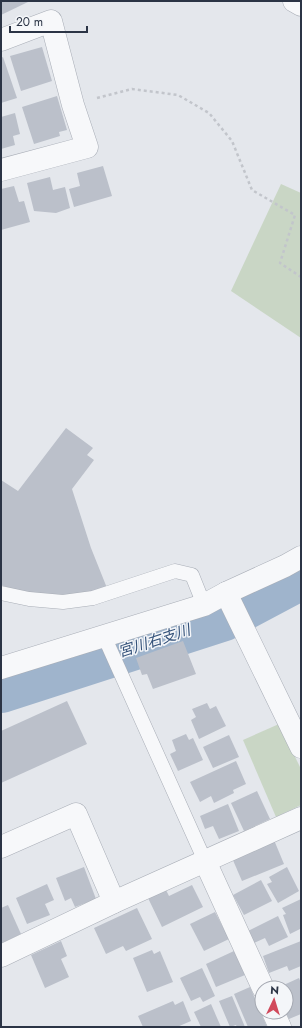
<svg xmlns="http://www.w3.org/2000/svg" width="302" height="1028" viewBox="0 0 302 1028" font-family="Jost,'Noto Sans JP',sans-serif">
<style>
.green{fill:#c9d6c5}
.lines{fill:none;stroke-linecap:round;stroke-linejoin:round}
.river{stroke:#9fb4cc;stroke-width:46}
.building{fill:#bbc0ca}
.service-casing{stroke:#a9aeb7;stroke-width:15}
.minor-casing{stroke:#a9aeb7;stroke-width:23}
.path{stroke:#c2c5cb;stroke-width:2.5;stroke-dasharray:3 3;stroke-linecap:butt}
.service{stroke:#f7f8fa;stroke-width:14}
.minor{stroke:#f7f8fa;stroke-width:22}
.labels{text-anchor:middle;dominant-baseline:central;stroke-width:3;stroke-linejoin:round;paint-order:stroke}
.water-label{font-size:15px;font-style:italic;fill:#34527a;stroke:#f4f6f9}
</style>
<rect width="100%" height="100%" fill="#e4e7ec"/>
<g class="green">
<path d="M 281,184 L 301,193 L 301,338 L 231,291 Z"/>
<path d="M 279,724 L 301,769 L 301,805 L 276,817 L 243,740 Z"/>
</g>
<g class="lines">
<path class="river" d="M 1,690 L 224,618 L 301,577"/>
</g>
<g class="building">
<path d="M 1,1 L 27,1 L 28,2 L 1,15 Z"/>
<path d="M 42,47 L 52,81 L 21,91 L 10,56 Z"/>
<path d="M 3,57 L 17,98 L 1,103 L 1,58 Z"/>
<path d="M 57,96 L 67,130 L 59,132 L 60,136 L 34,144 L 22,107 Z"/>
<path d="M 15,113 L 20,134 L 13,136 L 15,145 L 1,149 L 1,117 Z"/>
<path d="M 103,166 L 112,196 L 74,207 L 69,189 L 80,186 L 77,173 Z"/>
<path d="M 50,177 L 53,190 L 65,187 L 70,208 L 56,213 L 34,211 L 27,183 Z"/>
<path d="M 14,186 L 19,202 L 24,201 L 30,222 L 1,230 L 1,189 Z"/>
<path d="M 66,428 L 93,448 L 87,455 L 94,460 L 72,489 L 91,548 L 107,588 L 65,597 L 26,594 L 1,585 L 1,480 L 18,491 Z"/>
<path d="M 183,641 L 196,674 L 153,689 L 147,674 L 142,675 L 136,658 Z"/>
<path d="M 67,701 L 87,744 L 1,783 L 1,731 Z"/>
<path d="M 207,703 L 210,709 L 216,706 L 226,726 L 199,739 L 191,720 L 196,717 L 192,709 Z"/>
<path d="M 186,734 L 189,740 L 193,738 L 203,760 L 178,771 L 170,754 L 176,751 L 172,740 Z"/>
<path d="M 229,735 L 239,757 L 213,768 L 203,747 Z"/>
<path d="M 236,761 L 246,784 L 233,790 L 234,793 L 214,803 L 211,796 L 200,802 L 190,782 Z"/>
<path d="M 257,791 L 270,819 L 244,831 L 231,803 Z"/>
<path d="M 228,804 L 239,831 L 219,839 L 213,826 L 205,829 L 200,816 Z"/>
<path d="M 274,840 L 284,864 L 242,881 L 232,858 Z"/>
<path d="M 84,867 L 96,899 L 75,907 L 71,898 L 65,901 L 56,878 Z"/>
<path d="M 287,867 L 299,891 L 278,903 L 267,884 L 272,882 L 269,877 Z"/>
<path d="M 261,880 L 272,901 L 244,915 L 233,895 Z"/>
<path d="M 47,884 L 54,900 L 45,904 L 50,915 L 27,924 L 16,898 Z"/>
<path d="M 192,885 L 203,907 L 162,927 L 148,898 L 166,890 L 169,896 Z"/>
<path d="M 301,899 L 301,932 L 300,929 L 290,934 L 283,915 L 286,914 L 282,908 Z"/>
<path d="M 8,905 L 21,934 L 2,943 L 1,941 L 1,908 Z"/>
<path d="M 137,908 L 152,939 L 126,951 L 123,946 L 106,954 L 94,928 Z"/>
<path d="M 215,912 L 229,939 L 204,951 L 190,924 Z"/>
<path d="M 278,916 L 288,937 L 269,946 L 265,938 L 254,943 L 248,931 Z"/>
<path d="M 61,941 L 67,956 L 61,959 L 69,977 L 45,988 L 31,955 Z"/>
<path d="M 301,941 L 301,966 L 289,971 L 287,966 L 269,973 L 263,956 Z"/>
<path d="M 152,950 L 154,954 L 160,951 L 173,982 L 147,992 L 133,958 Z"/>
<path d="M 234,951 L 245,975 L 216,987 L 206,964 Z"/>
<path d="M 202,968 L 215,996 L 203,1002 L 200,997 L 191,1001 L 180,978 Z"/>
<path d="M 299,978 L 301,983 L 301,1014 L 289,1019 L 286,1013 L 286,988 L 277,988 Z"/>
<path d="M 250,987 L 267,1027 L 248,1027 L 234,994 Z"/>
<path d="M 232,996 L 245,1027 L 237,1027 L 236,1025 L 230,1027 L 219,1001 Z"/>
<path d="M 173,1001 L 175,1005 L 183,1001 L 191,1021 L 177,1027 L 143,1027 L 138,1016 Z"/>
<path d="M 211,1004 L 221,1027 L 201,1027 L 194,1012 Z"/>
</g>
<g class="lines">
<g class="service-casing">
<g id="service">
<path d="M 1,593 L 29,599 L 63,602 L 93,598 L 175,571 L 192,575 L 204,605"/>
<path d="M 104,636 L 205,861"/>
</g>
</g>
<g class="minor-casing">
<g id="minor">
<path d="M 294,1 L 301,5"/>
<path d="M 1,40 L 51,21 L 73,105 L 87,147 L 1,170"/>
<path d="M 226,593 L 301,747"/>
<path d="M 1,668 L 204,605 L 226,593 L 285,566 L 301,557"/>
<path d="M 1,847 L 76,814 L 114,902"/>
<path d="M 205,861 L 263,988"/>
<path d="M 1,956 L 114,902 L 301,818"/>
<path d="M 273,1012 L 280,1027"/>
</g>
</g>
<path class="path" d="M 97,98 L 132,89 L 178,95 L 209,113 L 232,141 L 252,190 L 295,215 L 280,263 L 301,277"/>
<use href="#service" class="service"/>
<use href="#minor" class="minor"/>
</g>
<g class="labels">
<g class="water-label">
<text transform="translate(154 641) rotate(-18)">宮川右支川</text>
</g>
</g>
<rect width="302" height="1028" fill="none" stroke="#2b3445" stroke-width="4"/>
<g transform="translate(274 1000) rotate(4)"><circle r="19" fill="#f4f6f9" stroke="#a4a8b1"/>
<path d="M0-3L7 15L0 10L-7 15Z" fill="#d1495b"/>
<text y="-6" font-size="11" font-weight="bold" text-anchor="middle" fill="#2b3445">N</text>
</g>
<path d="M10 26v6h77v-6" fill="none" stroke="#2b3445" stroke-width="2"/>
<text x="16" y="26" font-size="12" fill="#2b3445" stroke="#f4f6f9" stroke-width="3" paint-order="stroke">20 m</text>
</svg>
